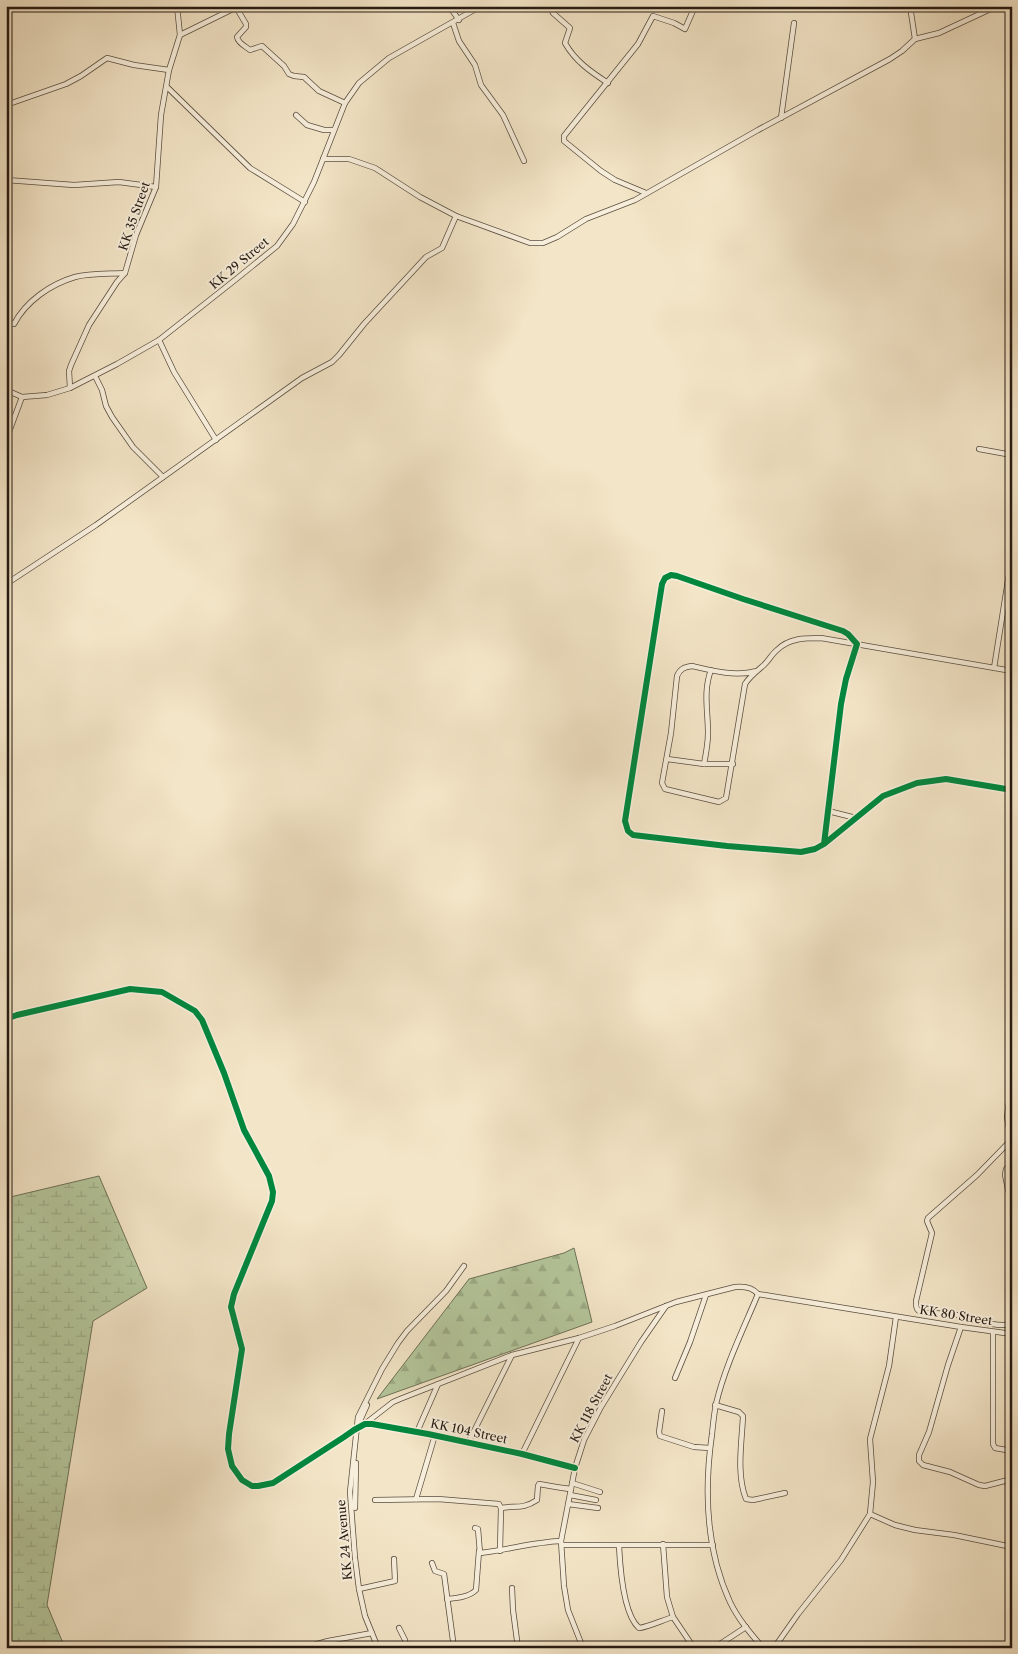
<svg xmlns="http://www.w3.org/2000/svg" width="1018" height="1654" viewBox="0 0 1018 1654" font-family="'Libre Caslon Text',serif">
<style>
.forest{fill:url(#forest-firs);stroke:#6d7057}
.wetland{fill:url(#wetland-marsh);stroke:#6d7057}
.lines{fill:none;stroke-linecap:round;stroke-linejoin:round}
.minor-casing{stroke:#594e40;stroke-width:6}
.minor{stroke:#f7eedb;stroke-width:4.5}
.cycleway-casing{stroke:#f7eedb;stroke-width:9}
.cycleway{stroke:#00873e;stroke-width:6}
.labels{text-anchor:middle;dominant-baseline:central;stroke-width:4;stroke-linejoin:round;paint-order:stroke}
.street-label{font-size:12px;fill:#261b13;stroke:#f7eedb}
</style>
<defs>
<pattern id="forest-firs" width="22" height="20" patternUnits="userSpaceOnUse" patternTransform="scale(1.25)"><rect width="22" height="20" fill="#b4c69b"/><path d="M5 1l3.5 6h-7zM16 11l3.5 6h-7z" fill="#9baa85"/></pattern>
<pattern id="wetland-marsh" width="20" height="14" patternUnits="userSpaceOnUse" patternTransform="scale(1.25)"><rect width="20" height="14" fill="#b4c69b"/><path d="M1 5h8M5 5V1M11 12h8M15 12V8" fill="none" stroke="#9baa85"/></pattern>
</defs>
<rect width="100%" height="100%" fill="#f3e5c7"/>
<filter id="stains"><feTurbulence type="fractalNoise" baseFrequency=".004" numOctaves="4"/><feColorMatrix values="0 0 0 0 .2 0 0 0 0 .09 0 0 0 0 .02 0 0 0 .5 -.17"/></filter>
<radialGradient id="worn" r=".72"><stop offset=".6" stop-color="#630" stop-opacity="0"/><stop offset="1" stop-color="#630" stop-opacity=".3"/></radialGradient>
<path class="forest" d="M 574,1248 L 592,1322 L 377,1399 L 469,1279 L 564,1253 Z"/>
<path class="wetland" d="M 99,1176 L 147,1288 L 93,1321 L 47,1605 L 65,1648 L 6,1648 L 6,1198 Z"/>
<g class="lines">
<g class="minor-casing">
<g id="minor">
<path d="M 449,6 L 459,20"/>
<path d="M 549,6 L 553,13 L 570,28 L 565,43 C 575,61 591,72 608,83"/>
<path d="M 910,6 L 915,39"/>
<path d="M 236,7 L 246,24 L 246,27 L 237,37 C 238,43 245,46 250,50 L 262,46 L 284,66 L 289,74 L 294,76 L 304,77 L 319,91 L 345,103"/>
<path d="M 453,23 L 459,41 L 475,65 L 481,85 L 503,115 L 524,161"/>
<path d="M 180,35 L 237,7"/>
<path d="M 167,87 L 250,168 L 305,202"/>
<path d="M 6,105 L 66,84 L 81,76 L 107,58 L 134,65 L 169,70"/>
<path d="M 296,115 L 307,125 L 324,130 L 333,130"/>
<path d="M 781,118 L 794,23"/>
<path d="M 6,180 L 74,185 L 119,182 L 156,187"/>
<path d="M 646,193 L 615,180 L 601,171 L 564,141 L 564,136 L 638,44 L 653,16 L 674,23 L 685,29 L 695,6"/>
<path d="M 456,216 L 530,243 L 543,243 L 557,237 L 586,219 L 635,200 L 758,130 L 890,59 L 902,51 L 915,39 L 939,33 L 997,6"/>
<path d="M 6,327 L 9,323 L 14,324 C 26,301 51,284 75,277 C 90,273 109,274 125,273"/>
<path d="M 159,340 L 174,372 L 216,440"/>
<path d="M 95,376 L 102,390 L 106,406 L 112,417 L 133,447 L 163,477"/>
<path d="M 70,388 L 69,371 L 71,365 L 89,325 L 117,282 L 125,273 L 136,235 L 156,187 L 161,115 L 169,70 L 180,35 L 177,6"/>
<path d="M 6,390 L 22,397 L 47,395 L 70,388 L 117,364 L 159,340 L 235,280 L 277,246 L 293,224 L 314,182 L 345,103 L 359,83 L 389,58 L 481,6"/>
<path d="M 6,440 L 22,397"/>
<path d="M 979,449 L 1012,455"/>
<path d="M 6,584 L 96,525 L 302,378 L 332,362 L 339,355 L 364,324 L 426,257 L 442,248 L 456,216 L 420,197 L 375,168 L 349,159 L 323,159"/>
<path d="M 994,668 L 1012,555"/>
<path d="M 757,671 C 736,677 713,671 692,666 C 684,667 680,669 677,676 L 671,733 L 662,783 L 665,789 L 719,802 L 726,798 L 745,684 C 750,676 757,671 764,665 C 769,660 772,654 777,650 C 789,638 805,638 821,638 L 1012,671"/>
<path d="M 667,759 L 704,764 L 733,764"/>
<path d="M 704,764 C 706,754 708,743 708,733 C 708,711 703,691 711,670"/>
<path d="M 828,811 L 856,818"/>
<path d="M 824,844 L 841,704 L 846,679 L 857,644 L 848,634 L 843,631 L 743,599 L 677,576 L 671,575 L 665,578 L 662,584 L 625,821 L 628,831 L 633,835 L 727,846 L 801,852 L 815,849 L 824,844 L 883,796 L 917,783 L 946,779 L 1012,790"/>
<path d="M 6,1019 L 17,1015 L 130,989 L 162,992 L 195,1011 L 202,1020 L 224,1073 L 244,1130 L 269,1176 L 273,1192 L 272,1201 L 234,1294 L 231,1307 L 242,1349 L 229,1434 L 228,1449 L 232,1466 L 242,1480 L 252,1486 L 258,1486 L 273,1483 L 344,1437 L 354,1430 L 365,1424 L 372,1424 L 428,1434 L 522,1454 L 575,1468"/>
<path d="M 1012,1139 L 977,1175 L 928,1218 L 927,1221 L 932,1233 L 916,1301 C 916,1307 916,1310 922,1313 C 933,1313 946,1313 957,1315 C 975,1319 994,1328 1012,1324"/>
<path d="M 1011,1141 L 1007,1117 L 1012,1078"/>
<path d="M 1012,1163 L 1006,1169 L 1005,1175 L 1010,1198 L 1010,1224 L 1012,1228"/>
<path d="M 758,1294 C 743,1330 725,1366 716,1404 C 714,1414 713,1424 712,1434 C 704,1490 706,1550 730,1602 C 738,1619 751,1634 763,1648"/>
<path d="M 961,1327 L 948,1365 L 929,1432 L 919,1455 L 919,1461 L 923,1465 L 950,1472 L 979,1485 L 985,1486 L 1012,1479"/>
<path d="M 993,1332 L 993,1444 L 995,1448 L 1012,1451"/>
<path d="M 675,1378 L 690,1342 L 706,1295"/>
<path d="M 715,1405 L 739,1412 L 743,1416 C 742,1441 736,1474 746,1499 L 753,1500 L 785,1493"/>
<path d="M 662,1411 L 659,1432 L 660,1436 L 694,1447 L 710,1448"/>
<path d="M 359,1423 L 367,1405"/>
<path d="M 366,1423 L 393,1402 L 400,1399 L 512,1355 L 579,1338 L 615,1326 L 676,1302 L 735,1287 C 744,1286 752,1287 758,1294 L 961,1327 L 1012,1334"/>
<path d="M 417,1432 L 438,1384"/>
<path d="M 468,1443 L 512,1355"/>
<path d="M 522,1454 L 579,1338"/>
<path d="M 572,1483 L 600,1492"/>
<path d="M 570,1495 L 596,1500"/>
<path d="M 416,1499 L 435,1435"/>
<path d="M 375,1500 L 438,1499 L 499,1504 L 501,1508 L 500,1551"/>
<path d="M 568,1504 L 598,1508"/>
<path d="M 355,1508 L 356,1463"/>
<path d="M 501,1508 C 515,1505 522,1510 537,1500 L 538,1486 L 539,1484 C 550,1486 560,1488 571,1489"/>
<path d="M 870,1514 L 895,1525 L 915,1530 L 954,1535 L 1012,1547"/>
<path d="M 475,1528 L 478,1529 L 480,1553 C 508,1550 533,1542 561,1541"/>
<path d="M 663,1544 L 667,1597 L 673,1617 L 694,1648"/>
<path d="M 562,1545 L 713,1545"/>
<path d="M 619,1546 C 620,1566 623,1614 639,1628 C 648,1627 663,1620 673,1617"/>
<path d="M 432,1563 L 435,1571 L 444,1574 L 454,1648"/>
<path d="M 512,1588 L 513,1610 L 518,1648"/>
<path d="M 359,1589 L 395,1581 L 394,1559"/>
<path d="M 447,1599 C 457,1598 469,1597 476,1590 L 479,1551"/>
<path d="M 399,1628 L 405,1640 L 406,1648"/>
<path d="M 303,1648 L 328,1641 L 372,1633"/>
<path d="M 378,1648 L 365,1616 L 359,1589 L 355,1558 L 350,1492 L 358,1417 L 382,1369 L 398,1343 L 407,1331 L 446,1291 L 464,1266"/>
<path d="M 583,1648 L 568,1610 L 564,1586 L 561,1541 L 575,1468 L 584,1440 L 601,1407 L 641,1342 L 666,1306"/>
<path d="M 714,1648 L 746,1627"/>
<path d="M 774,1648 L 798,1614 L 841,1560 L 870,1514 L 873,1482 L 870,1439 L 889,1366 L 896,1317"/>
</g>
</g>
<use href="#minor" class="minor"/>
<g class="cycleway-casing">
<g id="cycleway">
<path d="M 824,844 L 841,704 L 846,679 L 857,644 L 848,634 L 843,631 L 743,599 L 677,576 L 671,575 L 665,578 L 662,584 L 625,821 L 628,831 L 633,835 L 727,846 L 801,852 L 815,849 L 824,844 L 883,796 L 917,783 L 946,779 L 1012,790"/>
<path d="M 6,1019 L 17,1015 L 130,989 L 162,992 L 195,1011 L 202,1020 L 224,1073 L 244,1130 L 269,1176 L 273,1192 L 272,1201 L 234,1294 L 231,1307 L 242,1349 L 229,1434 L 228,1449 L 232,1466 L 242,1480 L 252,1486 L 258,1486 L 273,1483 L 344,1437 L 354,1430 L 365,1424 L 372,1424 L 428,1434 L 522,1454 L 575,1468"/>
</g>
</g>
<use href="#cycleway" class="cycleway"/>
</g>
<g class="labels">
<g class="street-label">
<text transform="translate(134 216) rotate(-71)">KK 35 Street</text>
<text transform="translate(239 263) rotate(-40)">KK 29 Street</text>
<text transform="translate(956 1315) rotate(9)">KK 80 Street</text>
<text transform="translate(591 1408) rotate(-62)">KK 118 Street</text>
<text transform="translate(469 1431) rotate(12)">KK 104 Street</text>
<text transform="translate(344 1540) rotate(-95)">KK 24 Avenue</text>
</g>
</g>
<rect width="1018" height="1654" fill="none" stroke="#f3e5c7" stroke-width="25"/>
<rect x="8" y="8" width="1003" height="1639" fill="none" stroke="#261b13" stroke-width="2.5"/>
<rect x="12" y="12" width="993" height="1629" fill="none" stroke="#261b13"/>
<rect width="100%" height="100%" filter="url(#stains)"/>
<rect width="100%" height="100%" fill="url(#worn)"/>
</svg>
